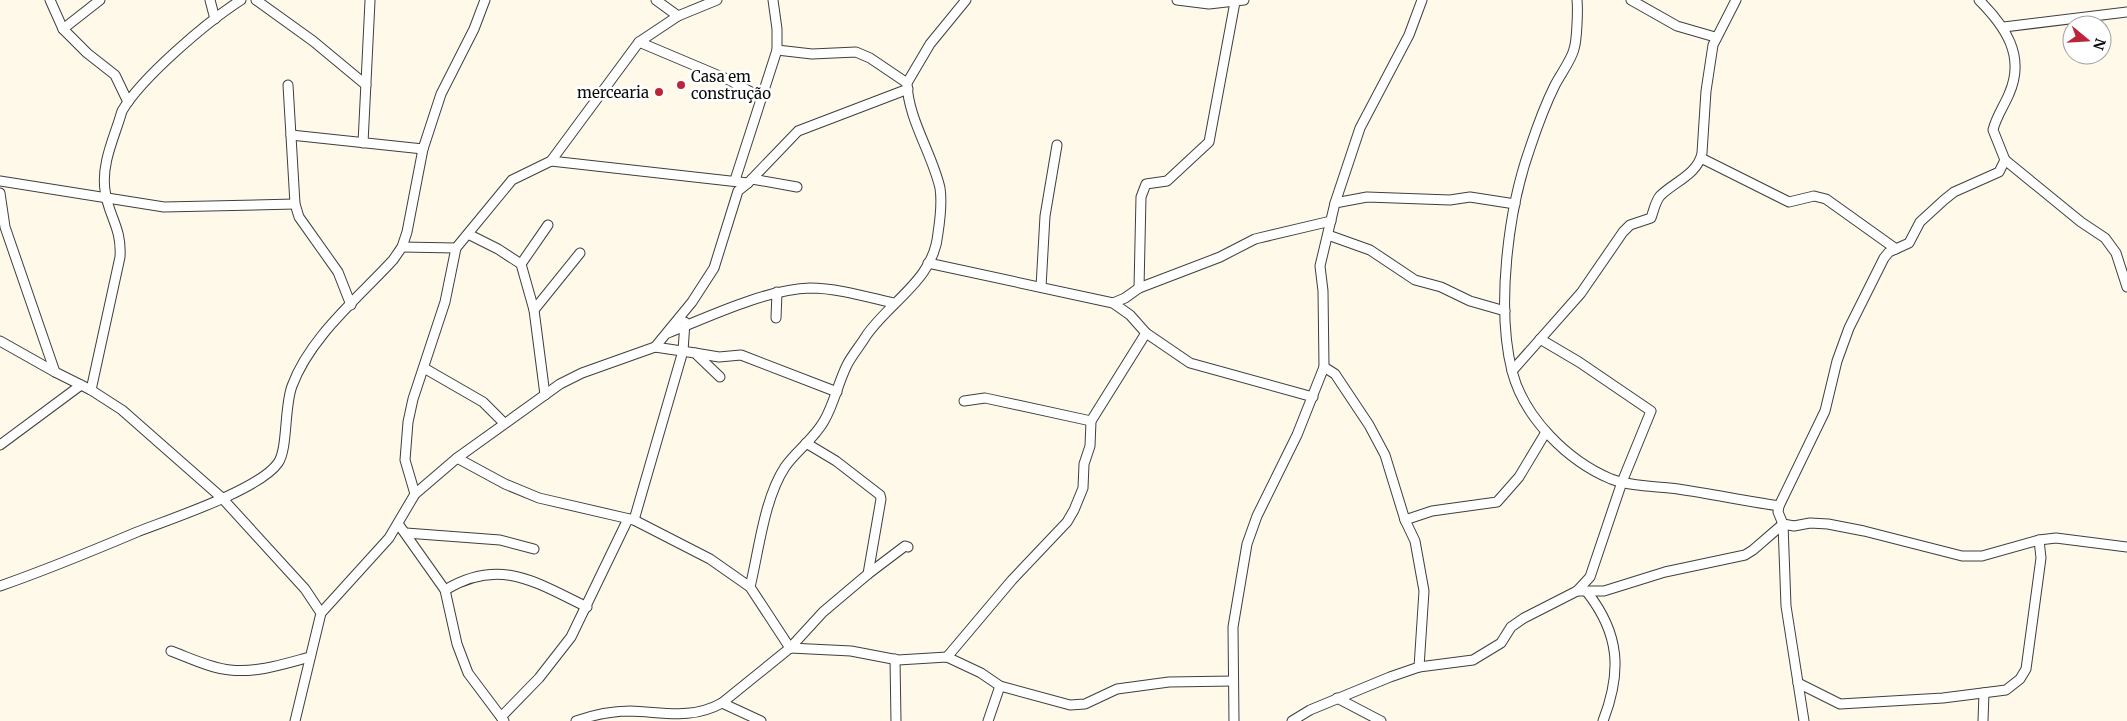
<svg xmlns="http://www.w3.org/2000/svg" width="2127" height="721" viewBox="0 0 2127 721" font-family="Merriweather,serif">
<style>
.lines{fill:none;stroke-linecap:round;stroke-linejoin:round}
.street-casing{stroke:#3f3f3f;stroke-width:11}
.street{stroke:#fff;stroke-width:9}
.poi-dot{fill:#bd2339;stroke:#fff;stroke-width:2}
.labels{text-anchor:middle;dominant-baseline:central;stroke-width:5;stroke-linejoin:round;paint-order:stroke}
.poi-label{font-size:15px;fill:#0c0c0c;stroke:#fff;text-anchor:start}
</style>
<rect width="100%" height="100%" fill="#fff9ea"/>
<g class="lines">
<g class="street-casing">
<g id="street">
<path d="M 50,0 L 63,29 L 87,53 L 115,75 L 128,102"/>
<path d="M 210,0 L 215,19"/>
<path d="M 256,0 L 313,41 L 366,85"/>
<path d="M 656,0 L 678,16"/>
<path d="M 1177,0 L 1209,4 L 1244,0"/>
<path d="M 1577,0 C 1578,9 1577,40 1574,49 C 1572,59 1560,75 1555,85 C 1545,105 1537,127 1530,148 C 1508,210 1496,307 1512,371 C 1524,418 1568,461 1611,479 C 1632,487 1657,486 1678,489 C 1712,494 1745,501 1779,506"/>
<path d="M 1631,0 L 1677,26 L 1715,37"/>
<path d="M 1979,0 C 2005,26 2026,56 2009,94 C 2004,106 1996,117 1993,130 L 2005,160 L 2081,222 L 2105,238 L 2116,253 L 2127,287"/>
<path d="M 2004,27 L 2127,12"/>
<path d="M 63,29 L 100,0"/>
<path d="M 639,42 L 729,80 L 762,98"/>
<path d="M 777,50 L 812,54 L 856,52 L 870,58 L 907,83"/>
<path d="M 288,85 L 295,204 L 299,217 L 338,272 L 351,305"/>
<path d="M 291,135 L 423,149"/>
<path d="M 363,143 L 370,1"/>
<path d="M 1701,158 L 1789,202 L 1814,196 L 1826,199 L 1896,249"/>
<path d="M 551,161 L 748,183"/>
<path d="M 752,179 L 797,187"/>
<path d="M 735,180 L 777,50 L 777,29 L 773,0"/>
<path d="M 0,181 L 164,207 L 295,204"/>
<path d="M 0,193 L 5,227 L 55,372"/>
<path d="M 1335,203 L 1367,197 L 1450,200 L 1470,197 L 1515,204"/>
<path d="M 468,234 L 498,249 L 521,264 L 534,310 L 545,395"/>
<path d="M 1328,235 L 1370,250 L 1415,280 L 1441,287 L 1470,301 L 1505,311"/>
<path d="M 402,247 L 456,248"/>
<path d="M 928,263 L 1113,303 L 1130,315 L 1146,333 L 1190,363 L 1313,397"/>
<path d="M 521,264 L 548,225"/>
<path d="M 1041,287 L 1045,216 L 1057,145"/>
<path d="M 1139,288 L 1141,197 L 1146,184 L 1167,181 L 1209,142 L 1235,2"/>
<path d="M 1113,303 L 1125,298 L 1139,288 L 1220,257 L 1255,239 L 1331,221"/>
<path d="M 534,310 L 580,253"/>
<path d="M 776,318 L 777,292"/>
<path d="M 668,333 C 708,317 767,289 810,288 C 837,288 867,297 893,303"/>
<path d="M 0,341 L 55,372 L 91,390 L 122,410 L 222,498 L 305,589 L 321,613"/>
<path d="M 655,347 L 695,353 L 720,377"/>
<path d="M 695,353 L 719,357 L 741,355 L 837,392"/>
<path d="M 1324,367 L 1335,374 L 1369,425 L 1385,455 L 1405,520 L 1415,541 L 1424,591 L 1419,667"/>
<path d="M 424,368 L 483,402 L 504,423"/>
<path d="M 1512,371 L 1581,293 L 1623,232 L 1630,225 L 1651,218 C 1654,210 1655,202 1660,196 C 1674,182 1698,174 1702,153 L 1706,91 L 1713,45 L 1736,0"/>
<path d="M 91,390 L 120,257 C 122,227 108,216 105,190 C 101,163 115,136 122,111 C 142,77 207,22 241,0"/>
<path d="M 964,401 L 985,398 L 1091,421"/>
<path d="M 0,445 L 81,385"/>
<path d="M 457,458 L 505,484 L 539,498 L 634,520 L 710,559 L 750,587 L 790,648"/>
<path d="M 415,494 L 405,460 L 408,422 L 413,399 L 445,302 L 456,248 L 512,180 L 551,161 L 639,42 L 678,16 L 717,0"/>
<path d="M 634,520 L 683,351 L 685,322"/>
<path d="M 1405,520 L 1432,511 L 1497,502 L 1519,477 L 1546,432"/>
<path d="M 1783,524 L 1794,526 L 1810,523 L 1828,524 L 1864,531 L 1962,556 L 1982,556 L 2039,540 L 2056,538 L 2127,547"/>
<path d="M 399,525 L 445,590 L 457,644 L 468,673 L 504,721"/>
<path d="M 406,533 L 500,540 L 534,549"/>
<path d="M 868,574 L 905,546 L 908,547"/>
<path d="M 0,586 C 46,570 92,551 137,532 C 170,519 259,490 278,463 C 288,449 284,407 292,386 C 310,337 358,298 393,260 L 402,247 L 407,232 L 423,149 L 441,94 L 474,29 L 485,0"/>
<path d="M 750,587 C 759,550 764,499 785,467 C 796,451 814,439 824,421 C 834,404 838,383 847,365 C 852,355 860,346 866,336 C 890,301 934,280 938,233 C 940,220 942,201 940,188 C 932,153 908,119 907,83 L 930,44 L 966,0"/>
<path d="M 445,590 C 500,557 535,582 587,607"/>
<path d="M 1577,591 L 1604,591 L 1665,572 L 1745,555 L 1753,550 L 1783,524"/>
<path d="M 1587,592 C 1620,634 1622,672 1603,721"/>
<path d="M 790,648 L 851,651 L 898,660 L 947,657 L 981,673 L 1000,686 L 1070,705 L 1085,704 L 1117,689 L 1169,682 L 1233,681"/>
<path d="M 171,651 C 190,658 210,668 230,670 C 257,673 284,664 310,657"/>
<path d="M 947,657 L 1012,580 L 1067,522 L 1074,510 L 1083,488 L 1084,464 L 1090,446 L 1091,421 L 1146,333"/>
<path d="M 895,659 L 896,721"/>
<path d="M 1798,683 L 1840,704 L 1943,698 L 2006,690 L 2020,679 L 2026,669 L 2041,558 L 2039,540"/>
<path d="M 1337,698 L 1381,721"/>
<path d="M 722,703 L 761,721"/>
<path d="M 501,717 L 539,678 L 571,637 L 628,519"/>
<path d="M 295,721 L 321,613 L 389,538 L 415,494 L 457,458 L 560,384 L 582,373 L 655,347 L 692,302 L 714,268 L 738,191 L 748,183 L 798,131 L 908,89"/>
<path d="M 576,721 C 593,715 612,711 630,711 C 664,712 691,720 722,703 L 790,648 L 823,612 L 868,574 L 881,499 L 880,495 L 836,461 L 806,443"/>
<path d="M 988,721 L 1000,686"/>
<path d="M 1234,721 L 1233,627 L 1247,544 L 1257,516 L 1297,435 L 1324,367 L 1323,291 L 1320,266 L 1335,203 L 1360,128 L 1409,35 L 1422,0"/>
<path d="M 1292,721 L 1310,710 L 1390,677 L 1419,667 L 1473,660 L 1501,643 L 1511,627 L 1524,618 L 1577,591 L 1590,577 L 1622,482 L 1651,411 L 1579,362 L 1540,339"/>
<path d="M 1804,721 L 1786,606 L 1783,524 L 1778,512 L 1779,506 L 1825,411 L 1837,361 L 1849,328 L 1884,258 L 1889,252 L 1909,243 L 1920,222 L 1944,200 L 1954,192 L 1999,172 L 2005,160"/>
<path d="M 1983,721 L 1984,693"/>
</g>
</g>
<use href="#street" class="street"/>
</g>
<g class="poi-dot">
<circle cx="681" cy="85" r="5"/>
<circle cx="659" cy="92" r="5"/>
</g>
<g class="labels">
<g class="poi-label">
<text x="691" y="76">Casa em<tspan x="691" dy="17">construção</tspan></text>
<text x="649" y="92" text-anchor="end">mercearia</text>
</g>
</g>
<g transform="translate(2087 40) rotate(108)"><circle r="24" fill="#ffffff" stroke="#9e9e9e"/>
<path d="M0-4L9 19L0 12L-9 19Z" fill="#bd2339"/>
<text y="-8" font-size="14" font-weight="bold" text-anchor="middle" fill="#0c0c0c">N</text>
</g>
</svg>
